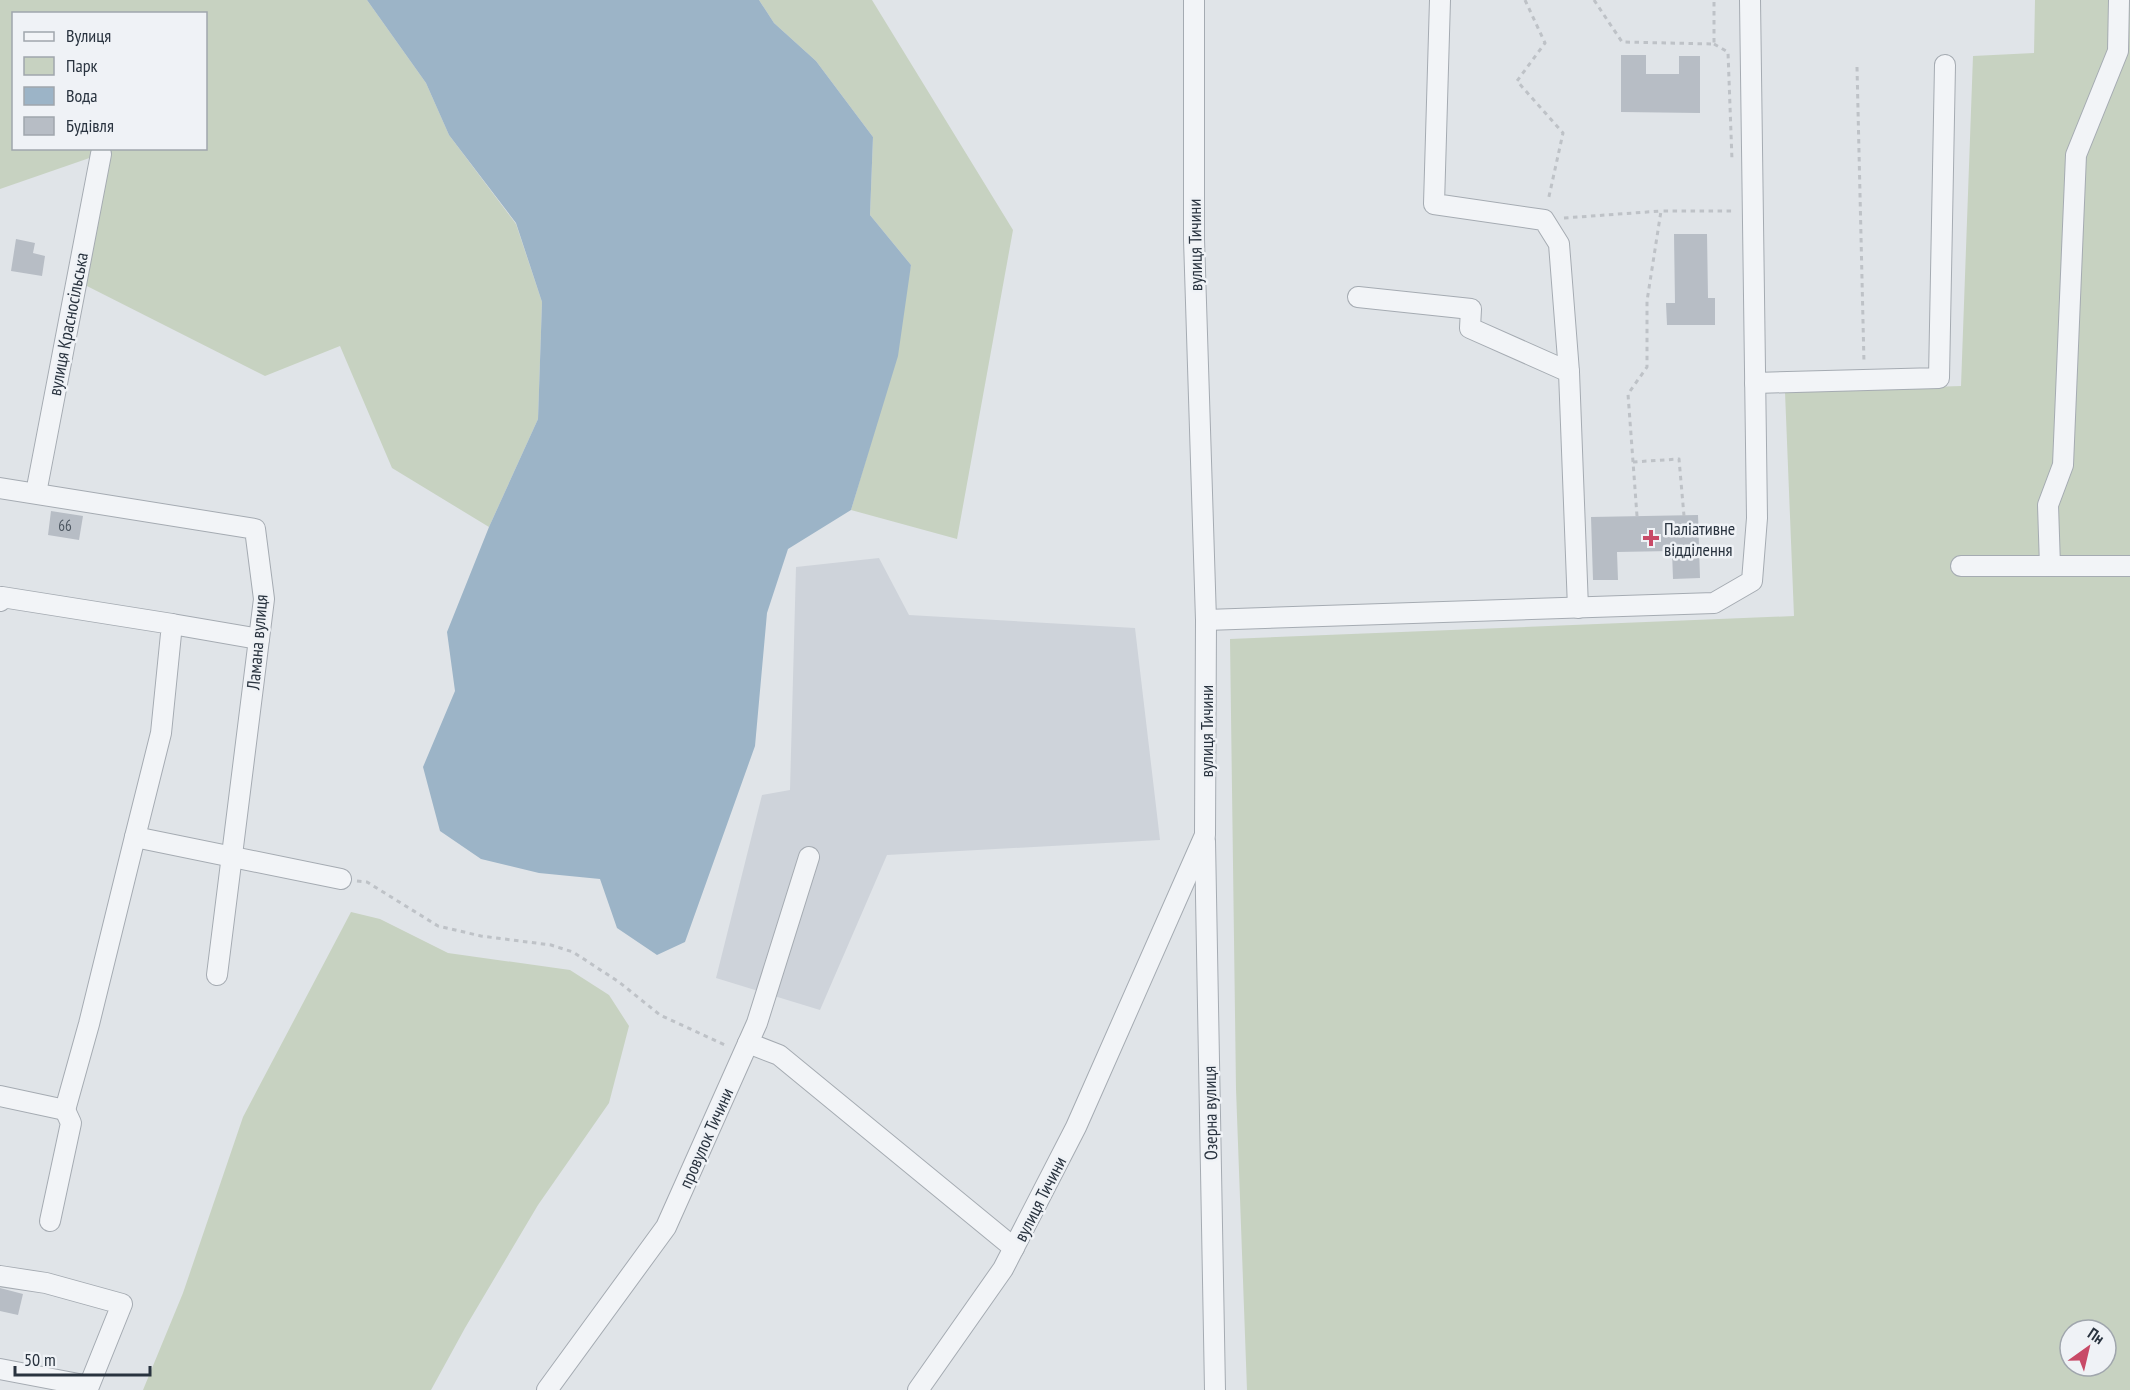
<svg xmlns="http://www.w3.org/2000/svg" width="2130" height="1390" viewBox="0 0 2130 1390" font-family="'PT Sans Narrow',sans-serif">
<style>
.built{fill:#ced3da}
.green{fill:#c7d2c1;fill-rule:evenodd}
.water{fill:#9cb4c7}
.building{fill:#b7bdc5}
.lines{fill:none;stroke-linecap:round;stroke-linejoin:round}
.minor-casing{stroke:#a5abb2;stroke-width:22}
.path{stroke:#bec2c7;stroke-width:3;stroke-dasharray:4.5 4.5;stroke-linecap:butt}
.minor{stroke:#f2f4f7;stroke-width:20}
.poi-dot{fill:#c84a67;stroke:#eff2f6;stroke-width:2}
.labels{text-anchor:middle;dominant-baseline:central;stroke-width:5;stroke-linejoin:round;paint-order:stroke}
.number-label{font-size:15px;fill:#4c5660}
.street-label{font-size:18px;fill:#29333f;stroke:#eff2f6}
.poi-label{font-size:18px;fill:#29333f;stroke:#eff2f6;text-anchor:start}
</style>
<rect width="100%" height="100%" fill="#e0e4e8"/>
<path class="built" d="M 879,558 L 909,615 L 1135,628 L 1160,840 L 887,855 L 820,1010 L 716,978 L 762,795 L 790,790 L 796,567 Z"/>
<g class="green">
<path d="M 0,0 L 367,0 L 426,83 L 449,135 L 516,224 L 542,302 L 538,419 L 489,527 L 392,468 L 340,346 L 265,376 L 77,281 L 101,154 L 0,189 ZM 14,14 L 206,14 L 206,148 L 14,148 Z"/>
<path d="M 759,0 L 872,0 L 1013,230 L 957,539 L 851,510 L 872,439 L 911,265 L 870,215 L 873,137 L 816,61 L 774,23 Z"/>
<path d="M 2035,0 L 2130,0 L 2130,1390 L 1247,1390 L 1236,1089 L 1230,639 L 1794,616 L 1785,392 L 1961,386 L 1973,56 L 2034,53 ZM 2070,1330 L 2106,1330 L 2106,1366 L 2070,1366 Z"/>
<path d="M 351,912 L 380,919 L 448,953 L 570,970 L 609,995 L 629,1026 L 609,1103 L 538,1205 L 465,1328 L 431,1390 L 143,1390 L 183,1293 L 243,1117 Z"/>
</g>
<path class="water" d="M 367,0 L 759,0 L 774,23 L 816,61 L 873,137 L 870,215 L 911,265 L 898,356 L 851,510 L 788,549 L 767,613 L 755,746 L 685,942 L 657,955 L 617,928 L 600,879 L 539,873 L 481,859 L 440,831 L 423,767 L 455,691 L 447,632 L 489,527 L 538,419 L 542,302 L 516,223 L 449,135 L 426,83 Z"/>
<g class="building">
<path d="M 1621,55 L 1646,55 L 1646,74 L 1679,74 L 1679,56 L 1700,56 L 1700,113 L 1621,112 Z"/>
<path d="M 1674,234 L 1707,234 L 1708,298 L 1715,298 L 1715,325 L 1667,325 L 1666,303 L 1675,303 Z"/>
<path d="M 16,239 L 35,243 L 33,253 L 45,256 L 42,276 L 11,271 Z"/>
<path d="M 51,511 L 83,516 L 79,540 L 48,535 Z"/>
<path d="M 1698,515 L 1700,578 L 1673,579 L 1672,551 L 1617,552 L 1618,580 L 1593,580 L 1591,517 Z"/>
<path d="M 0,1288 L 23,1294 L 18,1315 L 0,1311 Z"/>
</g>
<g class="lines">
<g class="minor-casing">
<g id="minor">
<path d="M 1440,0 L 1434,204 L 1544,220 L 1559,244 L 1569,372"/>
<path d="M 1358,297 L 1471,309 L 1470,328 L 1569,372 L 1578,608"/>
<path d="M 1755,383 L 1939,378 L 1945,65"/>
<path d="M 0,488 L 255,529 L 264,599 L 217,975"/>
<path d="M 36,493 L 101,154"/>
<path d="M 1961,566 L 2130,566"/>
<path d="M 2050,566 L 2048,505 L 2063,465 L 2076,155 L 2118,51 L 2119,0"/>
<path d="M 0,601 L 2,597 L 172,624 L 161,733 L 135,837"/>
<path d="M 1206,620 L 1714,603 L 1752,581 L 1757,518 L 1750,0"/>
<path d="M 172,624 L 259,639"/>
<path d="M 1205,841 L 1215,1390"/>
<path d="M 748,1043 L 779,1055 L 1014,1248"/>
<path d="M 0,1096 L 65,1110 L 89,1024 L 135,837 L 341,879"/>
<path d="M 50,1221 L 71,1123 L 65,1110"/>
<path d="M 0,1276 L 46,1283 L 122,1304 L 89,1386 L 0,1369"/>
<path d="M 547,1390 L 666,1227 L 757,1023 L 809,857"/>
<path d="M 918,1390 L 1003,1269 L 1076,1127 L 1205,835 L 1206,620 L 1194,239 L 1194,0"/>
</g>
</g>
<g class="path">
<path d="M 1525,0 L 1545,43 L 1517,81 L 1563,133 L 1548,201"/>
<path d="M 1594,0 L 1622,42 L 1714,44 L 1714,0"/>
<path d="M 1714,44 L 1728,52 L 1732,160"/>
<path d="M 1857,67 L 1864,363"/>
<path d="M 1564,218 L 1661,211"/>
<path d="M 1633,462 L 1679,459 L 1684,516"/>
<path d="M 1637,516 L 1628,394 L 1647,367 L 1647,301 L 1661,211 L 1733,211 L 1733,209"/>
<path d="M 357,881 L 367,882 L 438,926 L 481,936 L 551,945 L 573,952 L 619,982 L 660,1015 L 725,1045 L 728,1044"/>
</g>
<use href="#minor" class="minor"/>
</g>
<path class="poi-dot" d="M1648 529h6v6h6v6h-6v6h-6v-6h-6v-6h6z"/>
<g class="labels">
<g class="number-label">
<text x="65" y="525">66</text>
</g>
<g class="street-label">
<text transform="translate(1195 245) rotate(-91)">вулиця Тичини</text>
<text transform="translate(68 324) rotate(-79)">вулиця Красносільська</text>
<text transform="translate(257 642) rotate(-85)">Ламана вулиця</text>
<text transform="translate(1206 731) rotate(-90)">вулиця Тичини</text>
<text transform="translate(1210 1113) rotate(-91)">Озерна вулиця</text>
<text transform="translate(706 1138) rotate(-66)">провулок Тичини</text>
<text transform="translate(1040 1199) rotate(-63)">вулиця Тичини</text>
</g>
<g class="poi-label">
<text x="1664" y="528">Паліативне<tspan x="1664" dy="21">відділення</tspan></text>
</g>
</g>
<rect x="12" y="12" width="195" height="138" fill="#eff2f6" stroke="#a0a6ad" stroke-width="1.5"/>
<rect x="24" y="32" width="30" height="9" fill="#f2f4f7" stroke="#a0a6ad" stroke-width="1.5"/>
<text x="66" y="42" font-size="18" fill="#29333f">Вулиця</text>
<rect x="24" y="57" width="30" height="18" fill="#c7d2c1" stroke="#a0a6ad" stroke-width="1.5"/>
<text x="66" y="72" font-size="18" fill="#29333f">Парк</text>
<rect x="24" y="87" width="30" height="18" fill="#9cb4c7" stroke="#a0a6ad" stroke-width="1.5"/>
<text x="66" y="102" font-size="18" fill="#29333f">Вода</text>
<rect x="24" y="117" width="30" height="18" fill="#b7bdc5" stroke="#a0a6ad" stroke-width="1.5"/>
<text x="66" y="132" font-size="18" fill="#29333f">Будівля</text>
<g transform="translate(2088 1348) rotate(34)"><circle r="28" fill="#eff2f6" stroke="#a0a6ad" stroke-width="1.5"/>
<path d="M0-4.5L10 22L0 15L-10 22Z" fill="#c84a67"/>
<text y="-9" font-size="16" font-weight="bold" text-anchor="middle" fill="#29333f">Пн</text>
</g>
<path d="M15 1366v9h135v-9" fill="none" stroke="#29333f" stroke-width="3"/>
<text x="24" y="1366" font-size="18" fill="#29333f" stroke="#eff2f6" stroke-width="4.5" paint-order="stroke">50 m</text>
</svg>
